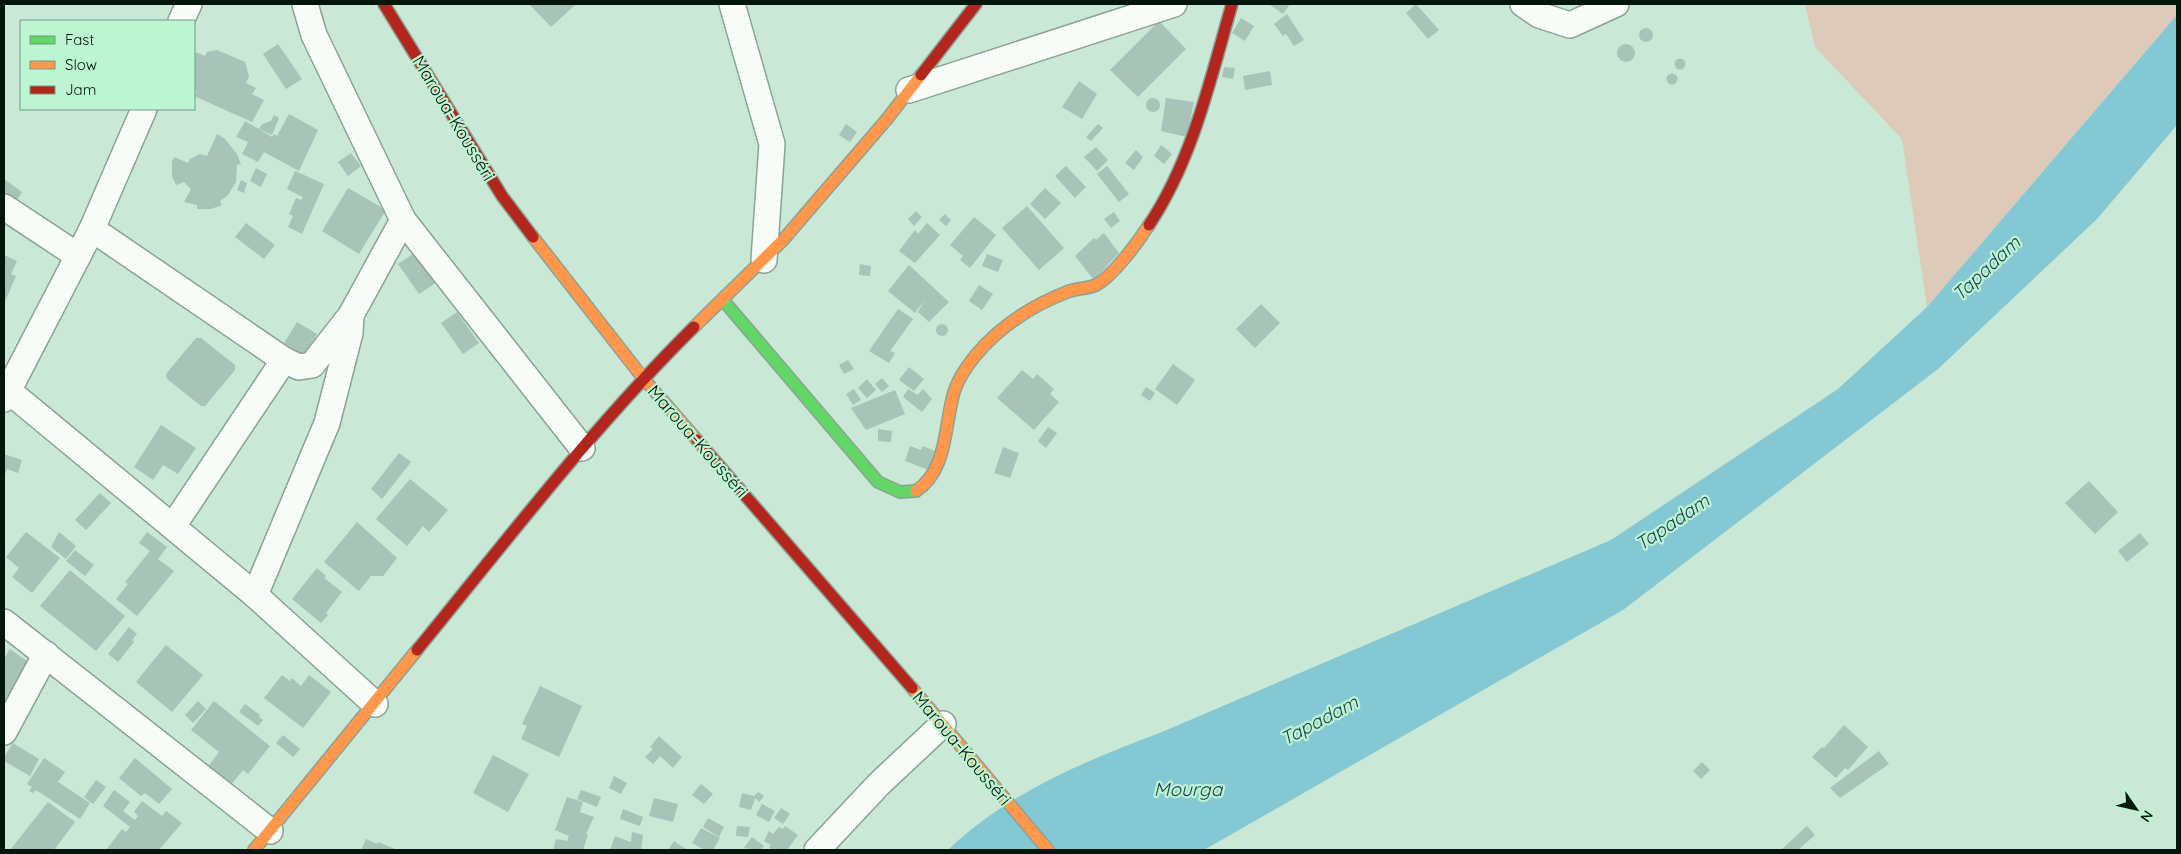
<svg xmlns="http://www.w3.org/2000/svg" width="2181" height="854" viewBox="0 0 2181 854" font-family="Quicksand,sans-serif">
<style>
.green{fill:#ddcab8}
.water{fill:#83c8d3}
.building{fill:#a8c3b7}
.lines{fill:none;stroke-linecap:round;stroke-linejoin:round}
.street-casing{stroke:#8ba295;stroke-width:28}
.fast-casing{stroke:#8ba295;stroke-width:14}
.slow-casing{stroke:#8ba295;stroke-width:14}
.jam-casing{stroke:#8ba295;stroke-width:14}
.street{stroke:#f7fcf9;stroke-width:25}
.fast{stroke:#63d668;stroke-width:11}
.slow{stroke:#ff974d;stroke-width:11}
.jam{stroke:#b3261e;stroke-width:11}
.labels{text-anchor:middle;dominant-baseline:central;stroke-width:4.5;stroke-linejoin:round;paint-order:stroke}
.street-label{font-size:18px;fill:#02160b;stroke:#bdf5d3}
.water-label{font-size:19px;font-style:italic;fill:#1b424d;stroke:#bdf5d3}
</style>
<rect width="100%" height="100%" fill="#cae8d6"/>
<path class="green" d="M 1805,4 L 2177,4 L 2177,15 L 1927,307 L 1902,139 L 1815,47 Z"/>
<path class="water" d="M 2177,15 L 2177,125 L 2097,219 L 1938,369 L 1623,610 L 1204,850 L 948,850 C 1007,793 1087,760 1162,732 L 1611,540 L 1838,389 L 1927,307 Z"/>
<g class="building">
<path d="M 529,4 L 576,4 L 551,27 Z"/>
<path d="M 1269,4 L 1290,4 L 1283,14 Z"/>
<path d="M 1416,4 L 1439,30 L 1428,39 L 1406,13 Z"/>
<path d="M 1287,14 L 1304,40 L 1294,46 L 1286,34 L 1283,36 L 1274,24 Z"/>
<path d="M 1241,18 L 1254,26 L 1245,41 L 1232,33 Z"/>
<path d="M 1159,21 L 1186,49 L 1138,97 L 1110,70 Z"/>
<circle cx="1646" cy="35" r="7"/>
<circle cx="1626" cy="53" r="9"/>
<path d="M 278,44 L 302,79 L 286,89 L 263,54 Z"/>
<path d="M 217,50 L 245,62 L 249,76 L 246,83 L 256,88 L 252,94 L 264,100 L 252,122 L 194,96 L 197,91 L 194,90 L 194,57 L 196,52 L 205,56 L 207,52 Z"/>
<circle cx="1680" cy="64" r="5.5"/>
<path d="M 1224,67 L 1235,68 L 1233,79 L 1222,77 Z"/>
<path d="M 1270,71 L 1272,85 L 1245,90 L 1243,76 Z"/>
<circle cx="1672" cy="79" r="5.5"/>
<path d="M 1079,81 L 1097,94 L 1082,119 L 1062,107 Z"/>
<circle cx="1153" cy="105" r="7"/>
<path d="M 1166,98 L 1194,102 L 1187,137 L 1161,131 Z"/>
<path d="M 289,114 L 318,130 L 299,171 L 264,152 L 258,162 L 242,154 L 248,142 L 236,137 L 245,121 L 272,137 L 274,134 L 277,136 Z"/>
<path d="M 274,115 L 279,118 L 272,135 L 259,129 L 262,124 L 271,121 Z"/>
<path d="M 846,124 L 857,132 L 850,142 L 839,135 Z"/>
<path d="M 1098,124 L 1103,128 L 1091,141 L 1086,137 Z"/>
<path d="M 217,134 L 225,139 L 237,154 L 241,164 L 237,165 L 236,182 L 228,195 L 220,201 L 222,205 L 211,209 L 197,209 L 197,205 L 184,202 L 191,189 L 184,182 L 176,185 L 172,176 L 172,162 L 174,157 L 188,163 L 190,159 L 200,154 L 207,156 Z"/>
<path d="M 1161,145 L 1172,154 L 1164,164 L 1154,156 Z"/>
<path d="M 1096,147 L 1108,160 L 1097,171 L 1084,157 Z"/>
<path d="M 1136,150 L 1143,157 L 1134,170 L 1125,163 Z"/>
<path d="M 351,153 L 361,166 L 348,176 L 338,162 Z"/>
<path d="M 1066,166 L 1086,187 L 1075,198 L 1055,176 Z"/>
<path d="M 1107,166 L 1129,194 L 1119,202 L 1097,174 Z"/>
<path d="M 256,168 L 267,174 L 261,187 L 250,181 Z"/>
<path d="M 295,171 L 324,184 L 302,234 L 288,227 L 293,216 L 289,214 L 296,198 L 301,200 L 303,197 L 287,189 Z"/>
<path d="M 4,179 L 22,192 L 15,203 L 4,195 Z"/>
<path d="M 241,180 L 247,183 L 244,193 L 237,190 Z"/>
<path d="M 348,188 L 386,210 L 359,254 L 322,231 Z"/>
<path d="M 1045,188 L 1061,203 L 1045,219 L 1030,204 Z"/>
<path d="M 1027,206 L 1064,248 L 1039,270 L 1002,228 Z"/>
<path d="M 916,211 L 922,217 L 914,226 L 908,219 Z"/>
<path d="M 1114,212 L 1120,221 L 1111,228 L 1104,219 Z"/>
<path d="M 945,214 L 951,220 L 946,226 L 939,220 Z"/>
<path d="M 974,217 L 996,235 L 970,268 L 960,260 L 963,256 L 950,245 Z"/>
<path d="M 246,223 L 275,245 L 264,259 L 235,237 Z"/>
<path d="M 927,223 L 940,235 L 915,263 L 899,251 L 915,230 L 918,234 Z"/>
<path d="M 1104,233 L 1119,253 L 1094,280 L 1075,256 L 1094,238 L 1096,240 Z"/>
<path d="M 416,252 L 437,282 L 419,294 L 398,264 Z"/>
<path d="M 987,254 L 1003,260 L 998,272 L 982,266 Z"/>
<path d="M 4,255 L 17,261 L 11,274 L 16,276 L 4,304 Z"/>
<path d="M 860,264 L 871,266 L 870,276 L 859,275 Z"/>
<path d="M 909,265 L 949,302 L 929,322 L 918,312 L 925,300 L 915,313 L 888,291 Z"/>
<path d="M 979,285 L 993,294 L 982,310 L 969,301 Z"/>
<path d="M 1261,304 L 1280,323 L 1255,348 L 1236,329 Z"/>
<path d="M 898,309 L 913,319 L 890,351 L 895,353 L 889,363 L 869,351 Z"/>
<path d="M 457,312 L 479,343 L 463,354 L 441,323 Z"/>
<path d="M 297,322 L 317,334 L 304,356 L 284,343 Z"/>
<circle cx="942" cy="330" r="6"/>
<path d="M 196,338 L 201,338 L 235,365 L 235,370 L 205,406 L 201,406 L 167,379 L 166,374 Z"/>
<path d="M 848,360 L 854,369 L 844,374 L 839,365 Z"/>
<path d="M 1173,364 L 1195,380 L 1177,405 L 1155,389 Z"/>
<path d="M 909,367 L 924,379 L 914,391 L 899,380 Z"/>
<path d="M 1022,370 L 1033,379 L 1037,374 L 1054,389 L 1050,394 L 1059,402 L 1034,430 L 997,398 Z"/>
<path d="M 882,378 L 889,386 L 882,392 L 875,384 Z"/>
<path d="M 867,379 L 876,390 L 867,398 L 858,388 Z"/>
<path d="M 1146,387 L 1155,393 L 1150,401 L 1141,395 Z"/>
<path d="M 854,389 L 861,400 L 853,405 L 846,394 Z"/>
<path d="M 908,389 L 918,395 L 923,389 L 932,399 L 922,412 L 903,397 Z"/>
<path d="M 895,390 L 905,414 L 866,430 L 851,408 Z"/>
<path d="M 161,425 L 196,448 L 178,474 L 163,465 L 153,480 L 134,467 Z"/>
<path d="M 1048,427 L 1057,433 L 1046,448 L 1038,441 Z"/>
<path d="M 878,429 L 892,431 L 891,442 L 878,441 Z"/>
<path d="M 910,446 L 921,450 L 923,446 L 937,452 L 931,471 L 905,461 Z"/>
<path d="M 1003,447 L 1019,453 L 1010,478 L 994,473 Z"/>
<path d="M 399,453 L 411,462 L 382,499 L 371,489 Z"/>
<path d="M 4,454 L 22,460 L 18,473 L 7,469 L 4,477 Z"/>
<path d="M 410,479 L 448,510 L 429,532 L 423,526 L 407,546 L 376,519 Z"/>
<path d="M 2089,481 L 2118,512 L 2095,534 L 2065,503 Z"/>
<path d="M 100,493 L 111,503 L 86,530 L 75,520 Z"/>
<path d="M 357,522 L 397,558 L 383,576 L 371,576 L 359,591 L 324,562 Z"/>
<path d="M 26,532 L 60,558 L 32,593 L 12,577 L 19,568 L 6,557 Z"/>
<path d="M 59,532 L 76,546 L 66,559 L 51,547 Z"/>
<path d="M 147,532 L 167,547 L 158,559 L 174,571 L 137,616 L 116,599 L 128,584 L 125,582 L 150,551 L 139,543 Z"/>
<path d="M 2140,533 L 2149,544 L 2127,562 L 2118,551 Z"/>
<path d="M 75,550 L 94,565 L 85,576 L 66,561 Z"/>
<path d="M 317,568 L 326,576 L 324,578 L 342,592 L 326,613 L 328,615 L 321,623 L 292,599 Z"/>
<path d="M 70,570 L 125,616 L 96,651 L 40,606 Z"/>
<path d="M 129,627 L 137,634 L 132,640 L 134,642 L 118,662 L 108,654 Z"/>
<path d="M 166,645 L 203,675 L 172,712 L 136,682 Z"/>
<path d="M 10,649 L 28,662 L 4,703 L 4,659 Z"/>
<path d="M 282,675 L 290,681 L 292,678 L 301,686 L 309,675 L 331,692 L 303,728 L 264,698 Z"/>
<path d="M 540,686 L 582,706 L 559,757 L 521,739 L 527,726 L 522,724 Z"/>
<path d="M 198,701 L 206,709 L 193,723 L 185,715 Z"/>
<path d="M 214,701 L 270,746 L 248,774 L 243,770 L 230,786 L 207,768 L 219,752 L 191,730 Z"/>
<path d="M 245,704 L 260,715 L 259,717 L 263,720 L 258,726 L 239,712 Z"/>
<path d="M 1844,725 L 1868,747 L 1848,770 L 1845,768 L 1836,778 L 1812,757 L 1822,747 L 1824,748 Z"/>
<path d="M 283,735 L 300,749 L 293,757 L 276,743 Z"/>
<path d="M 659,736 L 682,757 L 673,768 L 660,756 L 653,764 L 645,757 L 653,749 L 650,747 Z"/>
<path d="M 13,743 L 39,759 L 30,776 L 4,761 L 4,757 Z"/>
<path d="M 1879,751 L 1889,764 L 1840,798 L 1830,788 Z"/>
<path d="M 493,755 L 529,774 L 508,812 L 473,793 Z"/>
<path d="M 44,758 L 65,772 L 58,782 L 90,803 L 80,819 L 36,790 L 33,793 L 29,791 L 32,787 L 27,784 Z"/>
<path d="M 135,758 L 172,789 L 159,804 L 145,793 L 141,796 L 119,778 Z"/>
<path d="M 1702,762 L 1710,770 L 1701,779 L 1693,771 Z"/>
<path d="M 614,776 L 627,783 L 621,794 L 609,788 Z"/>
<path d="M 96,780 L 106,787 L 93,804 L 84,797 Z"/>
<path d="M 701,784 L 713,794 L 704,804 L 692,795 Z"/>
<path d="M 114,790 L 130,802 L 123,811 L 135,820 L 138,816 L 134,812 L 142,801 L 162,816 L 166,811 L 182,823 L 159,850 L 106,850 L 122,829 L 126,832 L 130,827 L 103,806 Z"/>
<path d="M 581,790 L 601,797 L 597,807 L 577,799 Z"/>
<path d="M 758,792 L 764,796 L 759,802 L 755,798 L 751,810 L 739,807 L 742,793 L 754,796 Z"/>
<path d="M 567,797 L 583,802 L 580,812 L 594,817 L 586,834 L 588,835 L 583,850 L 553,850 L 556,839 L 567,841 L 569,836 L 555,830 Z"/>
<path d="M 654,798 L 678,804 L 673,822 L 649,816 Z"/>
<path d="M 48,802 L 75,822 L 54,850 L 10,850 Z"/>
<path d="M 762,804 L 775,811 L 769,822 L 756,815 Z"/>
<path d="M 781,808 L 790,814 L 783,824 L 774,818 Z"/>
<path d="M 623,809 L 643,817 L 640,826 L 620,819 Z"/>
<path d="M 708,818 L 724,827 L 719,837 L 703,827 Z"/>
<path d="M 737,826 L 750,827 L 748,837 L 736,836 Z"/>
<path d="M 785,826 L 798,835 L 787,850 L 773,850 L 769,848 L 771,845 L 764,841 L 769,831 L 773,834 L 779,827 L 783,829 Z"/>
<path d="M 1807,826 L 1815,835 L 1798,850 L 1781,850 Z"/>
<path d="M 701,828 L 720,838 L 713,850 L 705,850 L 692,843 Z"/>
<path d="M 632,832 L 643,835 L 641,850 L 610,850 L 615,836 L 631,842 Z"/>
<path d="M 752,837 L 764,846 L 761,850 L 744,848 Z"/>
<path d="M 366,839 L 377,844 L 378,842 L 398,850 L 361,850 Z"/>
<path d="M 674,841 L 686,849 L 685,850 L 668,850 Z"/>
</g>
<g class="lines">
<g class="street-casing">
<g id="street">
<path d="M 305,4 L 314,35 L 403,220 L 582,448"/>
<path d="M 732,4 L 772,144 L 764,260"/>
<path d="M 1523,4 L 1539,15 L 1570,25 L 1616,4"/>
<path d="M 181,21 L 189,4"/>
<path d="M 909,90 L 1174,4"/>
<path d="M 4,207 L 78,256"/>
<path d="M 92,229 L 284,360 L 299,367 L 312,365 L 351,315 L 403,220"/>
<path d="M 4,387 L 255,595 L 375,704"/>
<path d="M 4,399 L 92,229 L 144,109"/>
<path d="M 173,526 L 284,360"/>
<path d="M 255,595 L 327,423 L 350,333 L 351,315"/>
<path d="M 4,622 L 270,831"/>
<path d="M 4,732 L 46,654"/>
<path d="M 817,850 L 879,784 L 943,724"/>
</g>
</g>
<g class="fast-casing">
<path id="fast" d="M 723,300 L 878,482 L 900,492 L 916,491"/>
</g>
<g class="slow-casing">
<g id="slow">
<path d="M 533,237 L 643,378 L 697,440"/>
<path d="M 694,327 L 783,240 L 887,119 L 921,75"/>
<path d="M 916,491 C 948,470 944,426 954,392 C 958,379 967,366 975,356 C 1000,326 1031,306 1067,292 C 1077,288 1087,289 1096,285 C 1114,275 1138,242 1149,225"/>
<path d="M 912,688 L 1048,850"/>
<path d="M 254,850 L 417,650"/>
</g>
</g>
<g class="jam-casing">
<g id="jam">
<path d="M 384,4 L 502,196 L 533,237"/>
<path d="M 921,75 L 976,4"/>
<path d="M 1149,225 C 1193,159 1210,80 1232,4"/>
<path d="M 697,440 L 912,688"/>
<path d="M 417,650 C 507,540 593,427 694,327"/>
</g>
</g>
<use href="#street" class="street"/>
<use href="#fast" class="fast"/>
<use href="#slow" class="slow"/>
<use href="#jam" class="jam"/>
</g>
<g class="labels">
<g class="street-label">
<text transform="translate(454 118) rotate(59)">Maroua-Kousséri</text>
<text transform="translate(698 441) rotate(49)">Maroua-Kousséri</text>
<text transform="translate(962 748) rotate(50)">Maroua-Kousséri</text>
</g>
<g class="water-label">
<text transform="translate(1986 268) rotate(-43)">Tapadam</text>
<text transform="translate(1672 522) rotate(-34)">Tapadam</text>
<text transform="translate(1319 720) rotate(-28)">Tapadam</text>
<text x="1188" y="789">Mourga</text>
</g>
</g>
<rect width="2181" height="854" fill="none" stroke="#02160b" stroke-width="10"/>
<rect x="20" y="20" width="175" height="90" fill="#bdf5d3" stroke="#729c83"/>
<rect x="30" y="36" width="25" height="8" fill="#63d668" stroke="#729c83"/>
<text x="65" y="45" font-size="15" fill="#02160b">Fast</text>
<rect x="30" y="61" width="25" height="8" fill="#ff974d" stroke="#729c83"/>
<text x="65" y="70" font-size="15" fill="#02160b">Slow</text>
<rect x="30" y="86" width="25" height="8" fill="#b3261e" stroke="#729c83"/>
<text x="65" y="95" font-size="15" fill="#02160b">Jam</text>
<g transform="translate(2136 809) rotate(124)" stroke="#bdf5d3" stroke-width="4" paint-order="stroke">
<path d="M0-4L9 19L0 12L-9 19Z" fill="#02160b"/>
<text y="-8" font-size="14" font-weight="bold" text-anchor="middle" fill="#02160b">N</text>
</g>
</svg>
